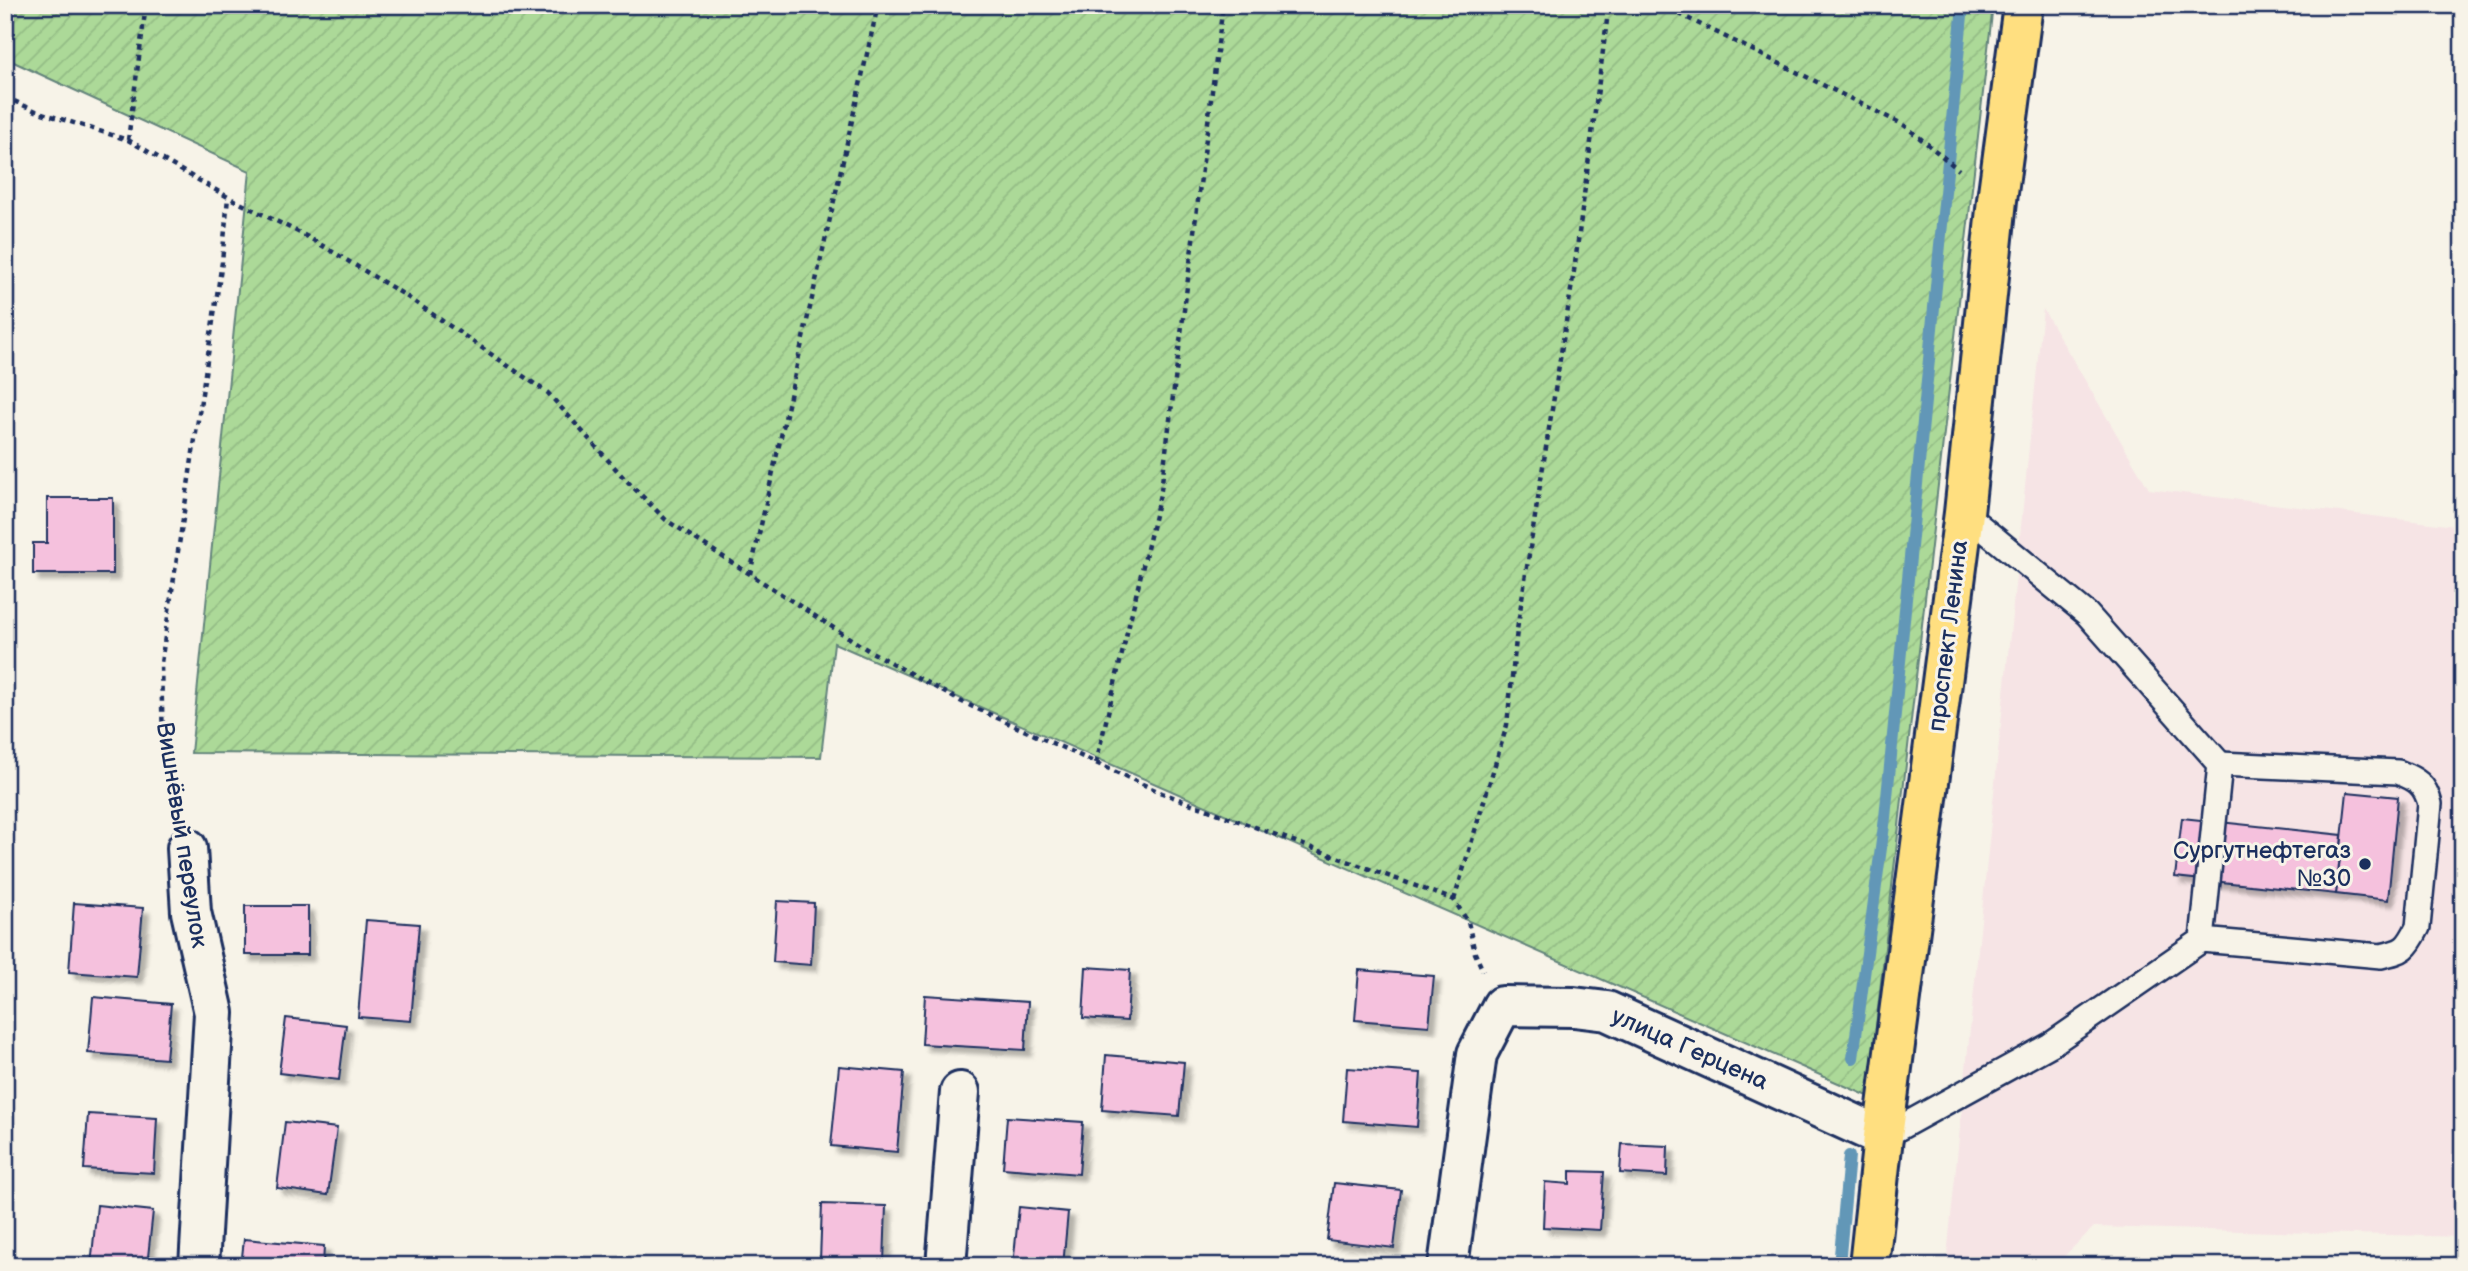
<svg xmlns="http://www.w3.org/2000/svg" width="2468" height="1271" viewBox="0 0 2468 1271" font-family="'Balsamiq Sans',sans-serif">
<style>
.built{fill:#f6e4e5}
.garden{fill:url(#garden-furrows);stroke:#64847b;stroke-width:2}
.lines{fill:none;stroke-linecap:round;stroke-linejoin:round}
.stream{stroke:#6297b7;stroke-width:12}
.building{fill:#f5c1dd;stroke:#1b2f5e;stroke-width:2;filter:url(#shadow)}
.lane-casing{stroke:#1b2f5e;stroke-width:28}
.street-casing{stroke:#1b2f5e;stroke-width:44}
.primary-casing{stroke:#1b2f5e;stroke-width:44}
.path{stroke:#1b2f5e;stroke-width:4.5;stroke-dasharray:5 5;stroke-linecap:butt}
.lane{stroke:#f7f3e8;stroke-width:23}
.street{stroke:#f7f3e8;stroke-width:38}
.primary{stroke:#ffdf80;stroke-width:38}
.poi-dot{fill:#1b2f5e;stroke:#f7f3e8;stroke-width:2.5}
.labels{text-anchor:middle;dominant-baseline:central;stroke-width:6;stroke-linejoin:round;paint-order:stroke}
.street-label{font-size:24px;fill:#1b2f5e;stroke:#f7f3e8}
.poi-label{font-size:24px;fill:#1b2f5e;stroke:#f7f3e8;text-anchor:end}
</style>
<defs>
<pattern id="garden-furrows" width="10" height="10" patternUnits="userSpaceOnUse" patternTransform="scale(1.75)"><rect width="10" height="10" fill="#acd998"/><path d="M-1 1l2-2M0 10L10 0M9 11l2-2" fill="none" stroke="#93bb85"/></pattern>
<filter id="shadow"><feDropShadow dx="6" dy="6" stdDeviation="2" flood-color="#0004"/></filter>
</defs>
<rect width="100%" height="100%" fill="#f7f3e8"/>
<filter id="ink" filterUnits="userSpaceOnUse"><feTurbulence type="fractalNoise" baseFrequency=".0143" numOctaves="2"/><feDisplacementMap in="SourceGraphic" scale="14" xChannelSelector="R" yChannelSelector="G"/><feConvolveMatrix kernelMatrix="1 2 1 2 8 2 1 2 1" color-interpolation-filters="sRGB"/></filter>
<g filter="url(#ink)">
<path class="built" d="M 2043,309 L 2149,489 L 2463,527 L 2463,1237 L 2094,1227 L 2054,1266 L 1946,1266 Z"/>
<path class="garden" d="M 5,5 L 1993,5 L 1868,1096 L 834,643 L 821,757 L 191,753 L 250,171 L 5,58 Z"/>
<g class="lines">
<g class="stream">
<path d="M 1853,1058 L 1885,818 L 1963,5"/>
<path d="M 1839,1266 L 1849,1156"/>
</g>
</g>
<g class="building">
<path d="M 47,498 L 113,498 L 113,574 L 33,574 L 33,543 L 47,543 Z"/>
<path d="M 2347,792 L 2398,797 L 2388,900 L 2336,894 Z"/>
<path d="M 2182,818 L 2342,835 L 2336,894 L 2175,877 Z"/>
<path d="M 777,901 L 814,903 L 811,965 L 773,962 Z"/>
<path d="M 74,903 L 143,908 L 137,977 L 69,972 Z"/>
<rect x="245" y="906" width="63" height="49"/>
<path d="M 366,920 L 419,924 L 411,1021 L 358,1017 Z"/>
<path d="M 1086,967 L 1130,970 L 1127,1021 L 1083,1018 Z"/>
<path d="M 1359,970 L 1434,976 L 1429,1026 L 1355,1020 Z"/>
<path d="M 925,995 L 1028,1002 L 1025,1050 L 922,1044 Z"/>
<path d="M 93,997 L 171,1004 L 166,1059 L 88,1053 Z"/>
<path d="M 286,1018 L 346,1025 L 339,1080 L 279,1073 Z"/>
<path d="M 1106,1055 L 1184,1062 L 1179,1116 L 1102,1110 Z"/>
<path d="M 839,1066 L 904,1072 L 897,1152 L 831,1146 Z"/>
<path d="M 1347,1068 L 1421,1073 L 1417,1127 L 1343,1121 Z"/>
<path d="M 88,1114 L 157,1118 L 154,1173 L 84,1169 Z"/>
<path d="M 1007,1117 L 1083,1122 L 1079,1174 L 1003,1168 Z"/>
<path d="M 285,1122 L 337,1128 L 328,1195 L 277,1188 Z"/>
<path d="M 1622,1144 L 1668,1146 L 1667,1176 L 1620,1173 Z"/>
<path d="M 1570,1171 L 1604,1172 L 1600,1230 L 1543,1227 L 1545,1182 L 1570,1184 Z"/>
<path d="M 1334,1183 L 1401,1190 L 1394,1248 L 1327,1240 Z"/>
<path d="M 822,1204 L 886,1206 L 884,1263 L 820,1261 Z"/>
<path d="M 97,1205 L 153,1211 L 147,1266 L 91,1266 Z"/>
<path d="M 1019,1207 L 1068,1212 L 1063,1266 L 1013,1266 Z"/>
<path d="M 244,1239 L 324,1246 L 323,1266 L 241,1266 Z"/>
</g>
<g class="lines">
<g class="lane-casing">
<g id="lane">
<path d="M 2202,940 L 2381,956 C 2404,951 2407,949 2418,927 L 2430,804 C 2425,784 2416,779 2398,772 L 2220,764"/>
<path d="M 1883,1137 L 2050,1045 L 2202,940 L 2220,764 L 2087,614 L 1964,513"/>
</g>
</g>
<g class="street-casing">
<g id="street">
<path d="M 187,848 L 191,912 L 214,1013 L 199,1266"/>
<path d="M 946,1266 L 960,1092"/>
<path d="M 1448,1266 L 1477,1054 L 1502,1006 L 1574,1007 L 1607,1011 L 1883,1137"/>
</g>
</g>
<g class="primary-casing">
<path id="primary" d="M 1869,1266 L 1883,1137 L 1964,513 L 1997,200 L 2023,5"/>
</g>
<g class="path">
<path d="M 1661,5 L 1904,125 L 1959,170"/>
<path d="M 5,97 L 36,111 L 128,140 L 228,197 L 308,237 L 403,294 L 548,393 L 624,478 L 666,520 L 868,650 L 960,701 L 1162,793 L 1454,900 L 1468,922 L 1475,953 L 1483,971"/>
<path d="M 128,140 L 146,5"/>
<path d="M 750,574 L 878,5"/>
<path d="M 1096,763 L 1161,490 L 1223,5"/>
<path d="M 178,810 L 163,745 L 161,663 L 222,262 L 228,197"/>
<path d="M 1454,900 L 1507,725 L 1517,630 L 1574,271 L 1609,5"/>
</g>
<use href="#lane" class="lane"/>
<use href="#street" class="street"/>
<use href="#primary" class="primary"/>
</g>
</g>
<circle class="poi-dot" cx="2365" cy="864" r="7"/>
<g class="labels">
<g class="street-label">
<text transform="translate(1948 636) rotate(-83)">проспект Ленина</text>
<text transform="translate(182 835) rotate(81)">Вишнёвый переулок</text>
<text transform="translate(1690 1049) rotate(24)">улица Герцена</text>
</g>
<g class="poi-label">
<text x="2351" y="850">Сургутнефтегаз<tspan x="2351" dy="28">№30</tspan></text>
</g>
</g>
<rect width="2468" height="1271" fill="none" stroke="#f7f3e8" stroke-width="28"/>
<rect x="14" y="14" width="2440" height="1243" fill="none" stroke="#1b2f5e" stroke-width="2.5" filter="url(#ink)"/>
</svg>
